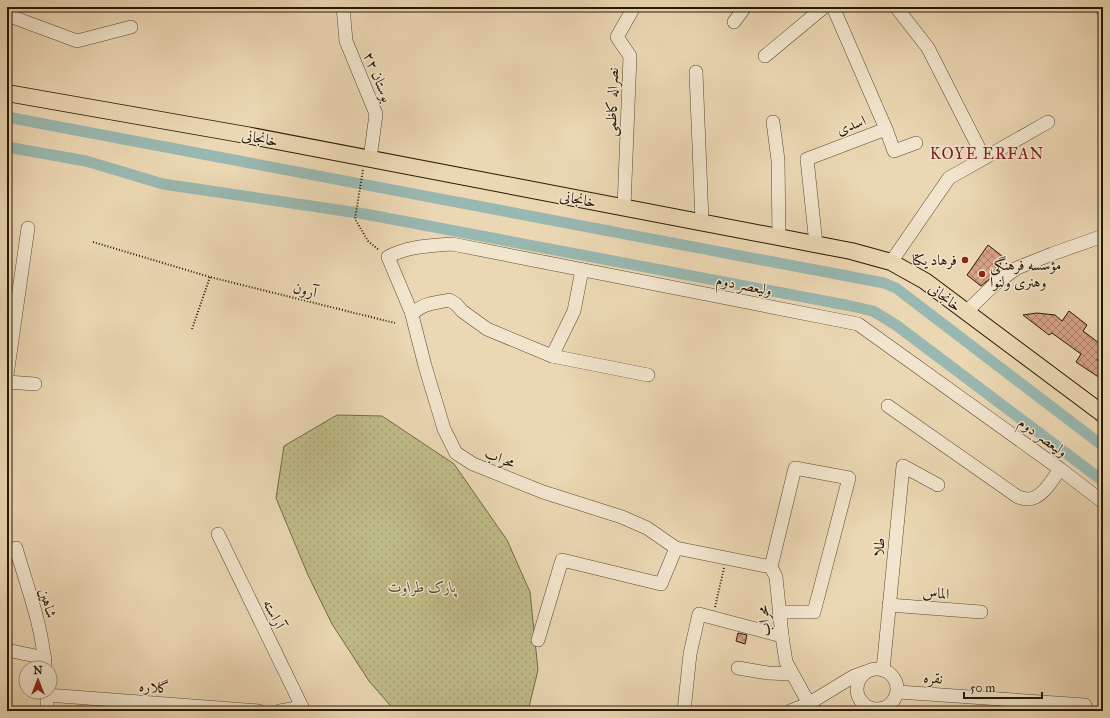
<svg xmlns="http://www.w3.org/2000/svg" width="1110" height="718" viewBox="0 0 1110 718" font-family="'IM FELL Great Primer',Amiri,serif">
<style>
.green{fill:url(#green-dots);stroke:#726a46}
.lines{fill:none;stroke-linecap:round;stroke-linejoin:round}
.canal{stroke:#99b8b1;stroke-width:11}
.building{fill:url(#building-cross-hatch);stroke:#261804}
.minor-casing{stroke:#574830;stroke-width:14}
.major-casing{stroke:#261804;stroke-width:18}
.path{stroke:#261804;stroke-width:2;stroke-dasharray:1 2;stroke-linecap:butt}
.minor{stroke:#f2e5ce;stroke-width:13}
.major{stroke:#ebd7b3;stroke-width:16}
.poi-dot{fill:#8f2418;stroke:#f2e5ce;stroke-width:1.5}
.labels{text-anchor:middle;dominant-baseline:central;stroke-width:3;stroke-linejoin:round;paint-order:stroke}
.street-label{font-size:15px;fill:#261804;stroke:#f2e5ce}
.poi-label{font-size:15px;fill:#261804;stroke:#f2e5ce;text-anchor:end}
.park-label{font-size:15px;font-style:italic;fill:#54492c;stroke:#f2e5ce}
.neighbourhood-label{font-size:16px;letter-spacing:1px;fill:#7a1f14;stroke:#f2e5ce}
</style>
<defs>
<pattern id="green-dots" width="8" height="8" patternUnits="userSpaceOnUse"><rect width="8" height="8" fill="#bfbc88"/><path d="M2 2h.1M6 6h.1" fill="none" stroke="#a4a174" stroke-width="1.8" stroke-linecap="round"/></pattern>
<pattern id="building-cross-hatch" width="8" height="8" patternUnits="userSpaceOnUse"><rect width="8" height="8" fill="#d5a084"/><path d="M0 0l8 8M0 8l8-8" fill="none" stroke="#ad816a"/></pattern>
</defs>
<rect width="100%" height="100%" fill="#ebd7b3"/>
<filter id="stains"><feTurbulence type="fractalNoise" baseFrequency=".005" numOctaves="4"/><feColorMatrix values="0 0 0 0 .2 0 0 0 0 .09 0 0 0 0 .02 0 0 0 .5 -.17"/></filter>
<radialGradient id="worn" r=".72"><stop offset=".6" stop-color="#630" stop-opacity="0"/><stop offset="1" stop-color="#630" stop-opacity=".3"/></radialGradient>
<path class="green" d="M 337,415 L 382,416 L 454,464 L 507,540 L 530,592 L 538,670 L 528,711 L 395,711 L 369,681 L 332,624 L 308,575 L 276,498 L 284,446 Z"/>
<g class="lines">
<g class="canal">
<path d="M 7,117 L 884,283 L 896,288 L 1103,446"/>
<path d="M 7,147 L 86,161 L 163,184 L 365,214 L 846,305 L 873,311 L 896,325 L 1103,481"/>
</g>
</g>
<g class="building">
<path d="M 988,245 L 1002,256 L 1000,267 L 997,273 L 981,286 L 967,275 Z"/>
<path d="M 1069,311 L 1087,325 L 1083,331 L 1103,346 L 1103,352 L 1097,360 L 1103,365 L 1103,373 L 1100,378 L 1076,362 L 1081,354 L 1052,333 L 1049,335 L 1023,315 L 1037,313 L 1055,315 L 1062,321 Z"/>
<path d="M 738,633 L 747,635 L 745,644 L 736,641 Z"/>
</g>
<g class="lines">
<g class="minor-casing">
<g id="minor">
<path d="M 343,7 L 346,41 L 376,114 L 370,159"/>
<path d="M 896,7 L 928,48 L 984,158"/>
<path d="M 1103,9 L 1103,10"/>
<path d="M 7,15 L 77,41 L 131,27"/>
<path d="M 734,22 L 745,7"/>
<path d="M 765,56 L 824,7"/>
<path d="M 696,72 L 702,221"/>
<path d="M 773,122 L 778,160 L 779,237"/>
<path d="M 886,129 L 894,151 L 916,143"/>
<path d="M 624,207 L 630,56 L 617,37 L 634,7"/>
<path d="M 816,244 L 807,159 L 886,129 L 833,7"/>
<path d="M 891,262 L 949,178 L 1048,122"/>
<path d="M 966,312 L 995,284 L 1017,268 L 1052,254 L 1103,236"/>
<path d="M 412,314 L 388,257 C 408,246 430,246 452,244 L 858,324 L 1060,469 L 1103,502"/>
<path d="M 552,356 L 574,311 L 582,270"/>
<path d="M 7,375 L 28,228"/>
<path d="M 648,375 L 552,356 L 487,329 L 462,311 L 456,304 L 449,300 C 436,303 421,303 412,315 L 425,366 L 444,429 L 456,453 L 473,464 L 543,492 L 622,517 L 647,528 L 676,548 L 771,567 L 776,577 L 777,587 L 782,636 L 786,662 L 813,711"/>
<path d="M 7,382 L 35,384"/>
<path d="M 888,406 L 1018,497 C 1021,498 1025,499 1028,499 C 1042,499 1053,479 1060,469"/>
<path d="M 218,534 L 304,711"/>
<path d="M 16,548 C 27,587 43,627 45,668"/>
<path d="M 771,567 L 795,468 L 849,478 L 814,612 L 779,612"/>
<path d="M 889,605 L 981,612"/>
<path d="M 538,640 L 562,560 L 661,584 L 676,548"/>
<path d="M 7,650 L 45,658"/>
<path d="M 738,668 L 768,673 L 792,674"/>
<circle cx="877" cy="689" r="20"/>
<path d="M 883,670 L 903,466 L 938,485"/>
<path d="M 47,692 L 47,711"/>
<path d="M 898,692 L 1085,705"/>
<path d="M 47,695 L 259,711"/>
<path d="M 280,711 L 302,707"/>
<path d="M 684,711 L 690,654 L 699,614 L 782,636"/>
<path d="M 790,711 L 808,704 L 854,676 L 865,672"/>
</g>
</g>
<g class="major-casing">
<path id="major" d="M 7,93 L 246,135 L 851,251 L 891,262 L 925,281 L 1103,414"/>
</g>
<g class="path">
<path d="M 363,170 L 355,219 L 368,241 L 379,250"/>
<path d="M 93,242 L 210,277 L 395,323"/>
<path d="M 192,329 L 210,277"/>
<path d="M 715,607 L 724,568"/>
</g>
<use href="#minor" class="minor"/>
<use href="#major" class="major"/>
</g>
<g class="poi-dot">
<circle cx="965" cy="260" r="4"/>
<circle cx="982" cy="274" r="4"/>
</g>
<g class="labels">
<g class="street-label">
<text transform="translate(378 77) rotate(68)">بوستان ۲۲</text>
<text transform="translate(612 102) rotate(-88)">نصراله کاظمی</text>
<text transform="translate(851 125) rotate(-21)">اسدی</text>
<text transform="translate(260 138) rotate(11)">خانجانی</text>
<text transform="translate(578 199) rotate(11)">خانجانی</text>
<text transform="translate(744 285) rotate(11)">ولیعصر دوم</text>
<text transform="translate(305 290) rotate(14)">آرون</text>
<text transform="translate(945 297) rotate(37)">خانجانی</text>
<text transform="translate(1043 437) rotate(36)">ولیعصر دوم</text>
<text transform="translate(500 458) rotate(22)">محراب</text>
<text transform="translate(879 547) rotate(-84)">طلا</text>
<text transform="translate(936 593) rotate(4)">الماس</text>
<text transform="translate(48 603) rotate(74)">شاهین</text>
<text transform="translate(274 614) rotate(64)">آراسته</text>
<text transform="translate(764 621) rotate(-96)">محراب</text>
<text transform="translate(933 678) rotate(4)">نقره</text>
<text transform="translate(154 687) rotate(4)">گلاره</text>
</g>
<g class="poi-label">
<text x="957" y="260">فرهاد یکتا</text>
<text x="990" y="265" text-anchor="start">مؤسسه فرهنگی<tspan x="990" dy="17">وهنری ولنوا</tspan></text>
</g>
<g class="park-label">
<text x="422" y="587">پارک طراوت</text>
</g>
<g class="neighbourhood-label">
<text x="987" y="153">KOYE ERFAN</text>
</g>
</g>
<rect width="1110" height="718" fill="none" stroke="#ebd7b3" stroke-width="24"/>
<rect x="8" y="8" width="1094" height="702" fill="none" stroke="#261804" stroke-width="2"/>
<rect x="12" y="12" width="1086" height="694" fill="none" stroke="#261804"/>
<g transform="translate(38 680)"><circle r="19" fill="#f2e5ce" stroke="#a0937d"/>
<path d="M0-3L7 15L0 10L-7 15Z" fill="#8f2418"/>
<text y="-6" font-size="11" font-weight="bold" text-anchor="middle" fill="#261804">N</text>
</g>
<path d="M964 692v6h78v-6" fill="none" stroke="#261804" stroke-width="2"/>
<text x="970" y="692" font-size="12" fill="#261804" stroke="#f2e5ce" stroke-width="3" paint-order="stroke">50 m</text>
<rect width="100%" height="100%" filter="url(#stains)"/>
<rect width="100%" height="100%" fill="url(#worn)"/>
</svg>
